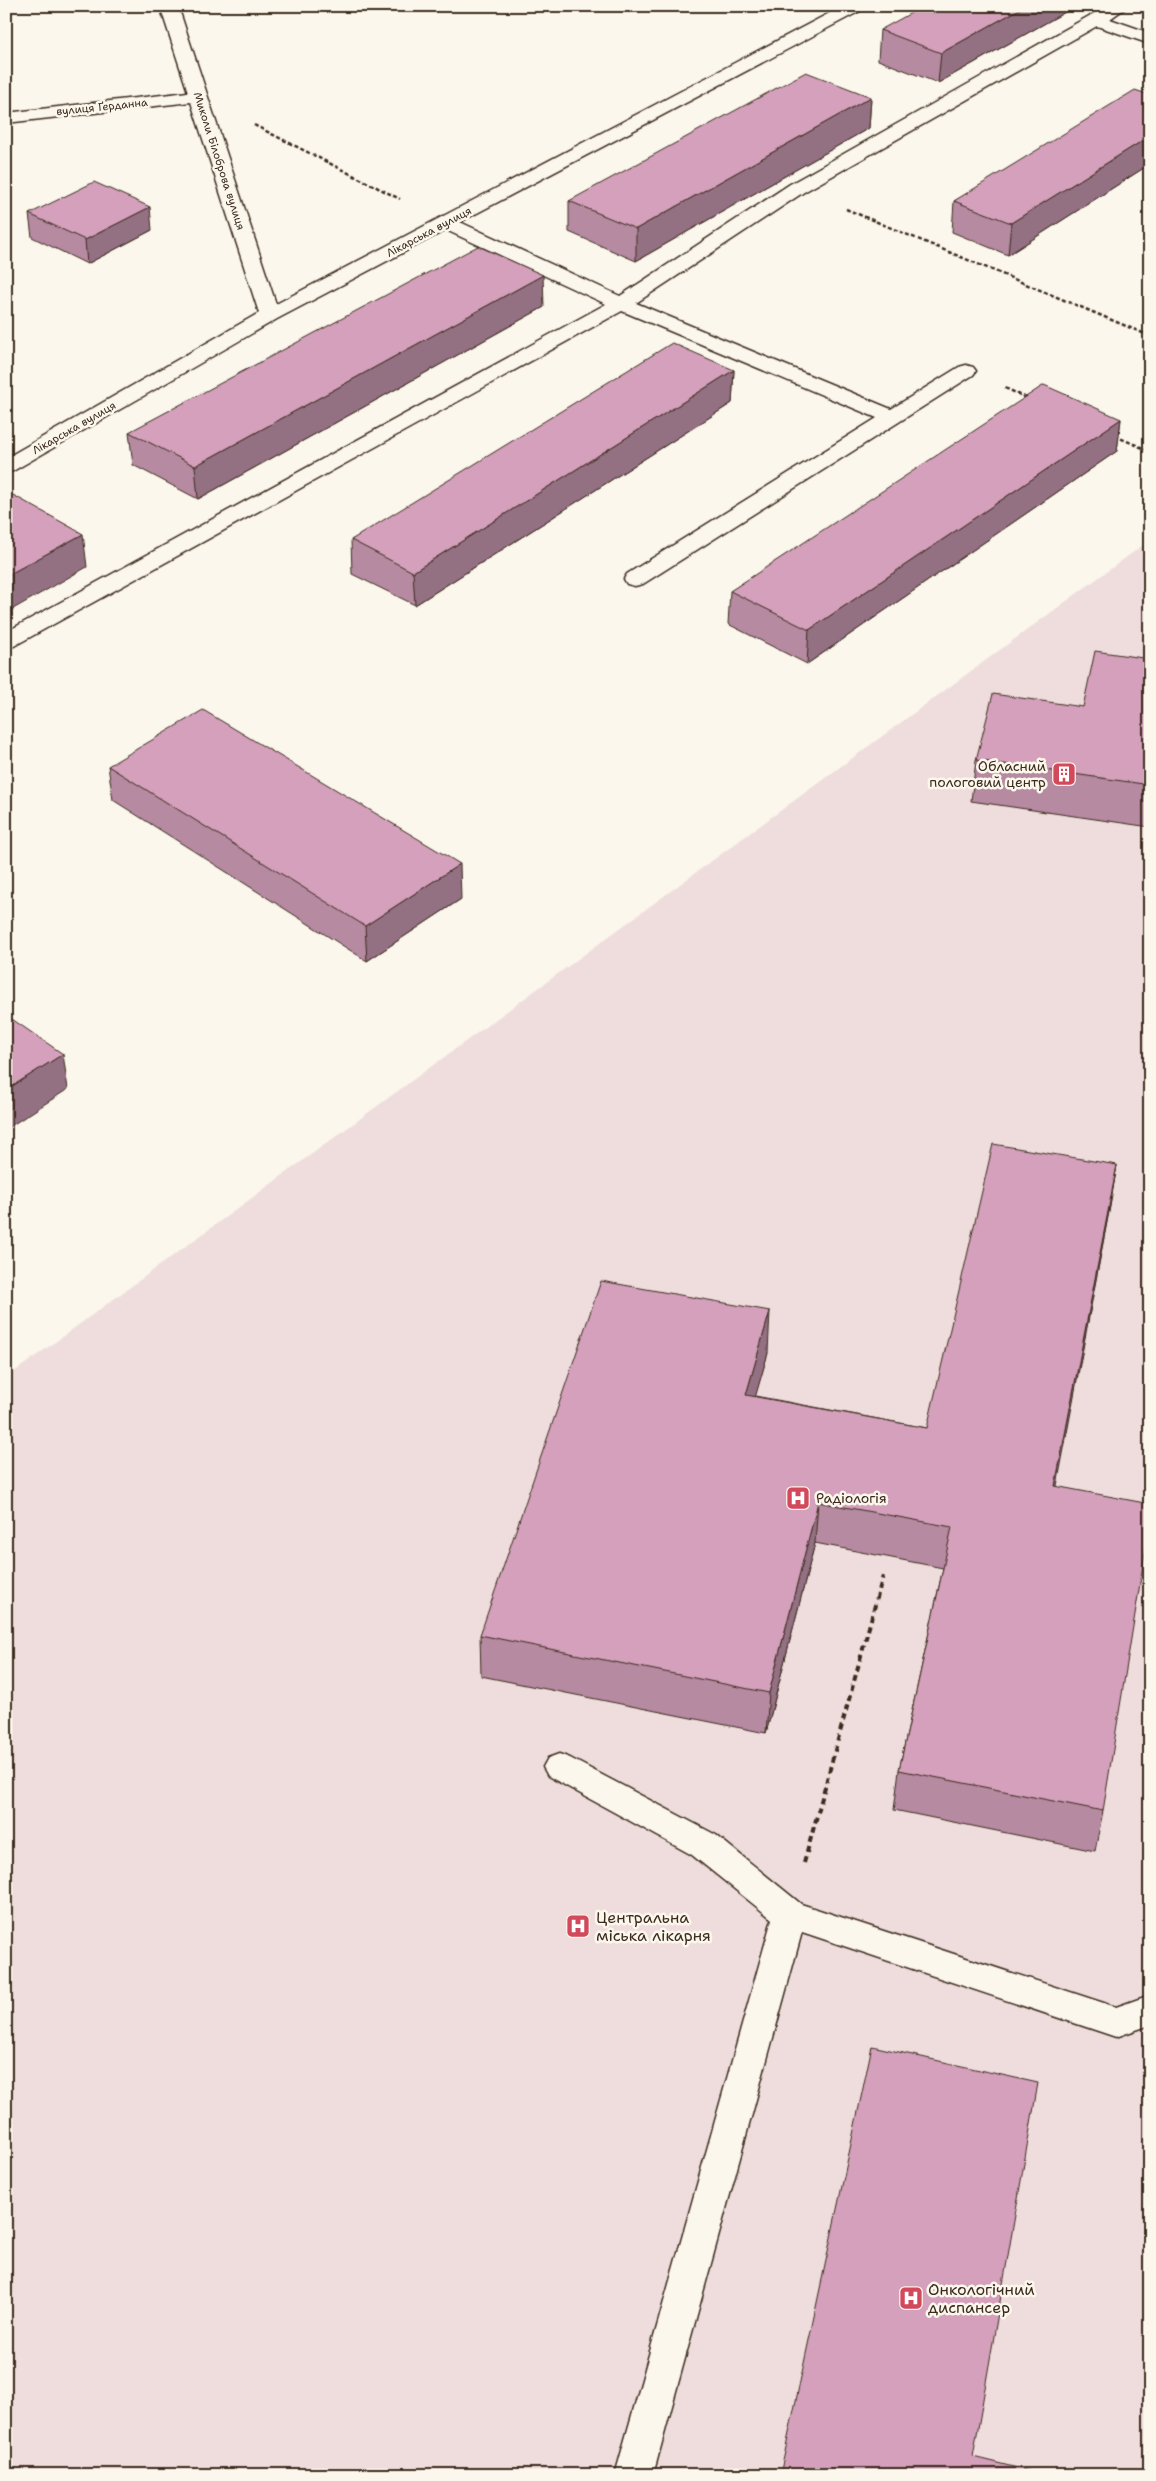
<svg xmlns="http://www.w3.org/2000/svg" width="1156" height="2481" viewBox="0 0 1156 2481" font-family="'Shantell Sans',sans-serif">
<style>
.built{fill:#efdddd}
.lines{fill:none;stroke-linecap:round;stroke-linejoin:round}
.minor-casing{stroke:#3b2a1e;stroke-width:3}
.path-far1{stroke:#3b2a1e;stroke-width:2.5;stroke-dasharray:4 2.5;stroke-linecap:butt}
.path{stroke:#3b2a1e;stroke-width:4;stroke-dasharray:6 4.5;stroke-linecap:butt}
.minor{fill:#fbf7ec;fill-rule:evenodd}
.wall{fill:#b68aa1;stroke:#3b2a1e}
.shaded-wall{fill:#947083;stroke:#3b2a1e}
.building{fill:#d4a0bb;stroke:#3b2a1e}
.labels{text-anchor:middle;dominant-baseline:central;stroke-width:5;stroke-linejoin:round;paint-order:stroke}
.far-street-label{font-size:11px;fill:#3b2a1e;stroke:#fbf7ec}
.poi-label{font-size:14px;fill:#3b2a1e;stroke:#fbf7ec;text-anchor:end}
.near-poi-label{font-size:16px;fill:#3b2a1e;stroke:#fbf7ec;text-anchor:start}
</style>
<rect width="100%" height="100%" fill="#fbf7ec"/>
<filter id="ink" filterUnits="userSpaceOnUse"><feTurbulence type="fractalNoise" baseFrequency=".02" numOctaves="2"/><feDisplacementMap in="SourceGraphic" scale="10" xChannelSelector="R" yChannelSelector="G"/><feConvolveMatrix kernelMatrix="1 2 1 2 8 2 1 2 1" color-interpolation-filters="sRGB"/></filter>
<g filter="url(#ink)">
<path class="built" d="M 1150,540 L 1150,2475 L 6,2475 L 6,1378 Z"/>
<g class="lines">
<g class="minor-casing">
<g id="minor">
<path d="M 160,6 L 178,6 L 276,304 L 843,6 L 864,6 L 862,10 L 460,222 L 620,296 L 790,184 L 1107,6 L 1128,6 L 1110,19 L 1150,33 L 1150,44 L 1097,26 L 804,192 L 636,303 L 891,409 L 959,367 L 966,365 L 973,367 L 976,371 L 973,375 L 643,584 L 635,586 L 627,584 L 624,579 L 627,574 L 877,418 L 622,311 L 14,646 L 6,648 L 6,632 L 606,304 L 446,230 L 277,319 L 13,471 L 6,473 L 6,458 L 259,313 L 191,102 L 6,123 L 6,113 L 188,92 Z"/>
<path d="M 559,1754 L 570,1758 L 716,1835 L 801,1904 L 1116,2007 L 1150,1995 L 1150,2025 L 1116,2037 L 802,1932 L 653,2475 L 615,2475 L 772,1919 L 692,1855 L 548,1776 L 543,1767 L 548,1758 Z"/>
</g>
</g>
<g class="path-far1">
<path d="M 254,125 L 400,199"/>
<path d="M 846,209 L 1150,336"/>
<path d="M 1005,388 L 1029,399"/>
<path d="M 1115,436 L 1150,451"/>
</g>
<path class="path" d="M 804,1863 L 883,1576"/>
<use href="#minor" class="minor"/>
</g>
<g class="wall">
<path d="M 1076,6 L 938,83 L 878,60 L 880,30 Z"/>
<path d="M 1150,95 L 1150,164 L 1008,255 L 952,232 L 954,201 Z"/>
<path d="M 871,97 L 869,128 L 636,261 L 569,232 L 569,201 Z"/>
<path d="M 29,214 L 152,230 L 87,264 L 32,237 Z"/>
<path d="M 544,307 L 198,499 L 133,465 L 129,432 Z"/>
<path d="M 734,370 L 732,403 L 415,605 L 352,574 L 351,540 Z"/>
<path d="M 1121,419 L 1117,451 L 807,664 L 728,624 L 730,591 Z"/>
<path d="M 1150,659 L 1150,827 L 971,801 L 976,760 L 1083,707 Z"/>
<path d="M 108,766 L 461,899 L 367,961 L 113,800 Z"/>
<path d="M 1117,1165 L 1110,1206 L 1056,1487 L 1103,1811 L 1095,1851 L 894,1810 L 899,1770 L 943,1568 L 815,1543 L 766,1733 L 481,1676 L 480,1635 L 768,1353 L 755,1396 L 927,1428 Z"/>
</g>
<g class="shaded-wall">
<path d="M 1025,6 L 1076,6 L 938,83 L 941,53 Z"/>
<path d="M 871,97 L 869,128 L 636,261 L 636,229 Z"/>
<path d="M 1150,136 L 1150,164 L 1008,255 L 1011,223 Z"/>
<path d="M 150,207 L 152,230 L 87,264 L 85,240 Z"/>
<path d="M 543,275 L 544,307 L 198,499 L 195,466 Z"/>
<path d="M 734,370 L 732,403 L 415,605 L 413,572 Z"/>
<path d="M 1121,419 L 1117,451 L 807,664 L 809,630 Z"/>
<path d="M 83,534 L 87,567 L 6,613 L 6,576 Z"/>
<path d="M 460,864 L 461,899 L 367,961 L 365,926 Z"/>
<path d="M 63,1054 L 68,1089 L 6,1129 L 6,1090 Z"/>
<path d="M 1117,1165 L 1110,1206 L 1049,1528 L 1055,1486 Z"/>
<path d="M 770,1311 L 768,1353 L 744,1436 L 746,1395 Z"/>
<path d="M 818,1502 L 815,1543 L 766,1733 L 769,1693 Z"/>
</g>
<g class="building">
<path d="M 924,6 L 1025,6 L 941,53 L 880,30 Z"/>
<path d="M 806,72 L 871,97 L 636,229 L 569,201 Z"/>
<path d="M 1135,90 L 1150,95 L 1150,136 L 1011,223 L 954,201 Z"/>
<path d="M 94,182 L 150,207 L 85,240 L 29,214 Z"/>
<path d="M 478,246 L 543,275 L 195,466 L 129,432 Z"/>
<path d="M 672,343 L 734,370 L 413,572 L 351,540 Z"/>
<path d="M 1044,385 L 1121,419 L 809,630 L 730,591 Z"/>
<path d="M 13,495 L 83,534 L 6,576 L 6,499 Z"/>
<path d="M 1095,651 L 1150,659 L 1150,785 L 976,760 L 993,694 L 1083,707 Z"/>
<path d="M 203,710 L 460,864 L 365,926 L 108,766 Z"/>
<path d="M 6,1015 L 63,1054 L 6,1090 Z"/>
<path d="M 993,1144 L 1117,1165 L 1055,1486 L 1150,1504 L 1150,1522 L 1103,1811 L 899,1770 L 952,1527 L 818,1502 L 769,1693 L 480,1635 L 601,1281 L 770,1311 L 746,1395 L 927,1428 Z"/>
<path d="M 872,2046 L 1038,2083 L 973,2457 L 1046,2475 L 780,2475 Z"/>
</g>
</g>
<defs>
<g id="building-square" transform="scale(1.25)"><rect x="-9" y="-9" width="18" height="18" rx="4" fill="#d1495b" stroke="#fbf7ec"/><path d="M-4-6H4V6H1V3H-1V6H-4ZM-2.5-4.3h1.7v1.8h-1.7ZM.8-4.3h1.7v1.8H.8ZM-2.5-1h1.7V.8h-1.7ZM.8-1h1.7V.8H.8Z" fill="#fff"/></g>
<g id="hospital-square" transform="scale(1.25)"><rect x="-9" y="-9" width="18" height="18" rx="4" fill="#d1495b" stroke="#fbf7ec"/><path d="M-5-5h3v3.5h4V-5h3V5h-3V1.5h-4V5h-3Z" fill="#fff"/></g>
</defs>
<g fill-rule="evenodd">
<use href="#building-square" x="1064" y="774"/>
<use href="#hospital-square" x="798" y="1498"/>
<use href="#hospital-square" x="578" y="1926"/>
<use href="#hospital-square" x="911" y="2298"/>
</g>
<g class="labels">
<g class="far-street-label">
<text transform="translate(102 107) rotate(-6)">вулиця Ґерданна</text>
<text transform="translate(219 161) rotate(72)">Миколи Білоброва вулиця</text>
<text transform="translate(429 232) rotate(-28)">Лікарська вулиця</text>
<text transform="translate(74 428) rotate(-30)">Лікарська вулиця</text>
</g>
<g class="poi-label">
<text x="1046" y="766">Обласний<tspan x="1046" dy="16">пологовий центр</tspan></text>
<text x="816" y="1498" text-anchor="start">Радіологія</text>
</g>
<g class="near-poi-label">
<text x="596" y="1917">Центральна<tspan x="596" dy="18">міська лікарня</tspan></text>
<text x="928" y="2289">Онкологічний<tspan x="928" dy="18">диспансер</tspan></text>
</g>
</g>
<rect width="1156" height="2481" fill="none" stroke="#fbf7ec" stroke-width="25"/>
<rect x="12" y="12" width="1131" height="2456" fill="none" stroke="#3b2a1e" stroke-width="2" filter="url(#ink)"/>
</svg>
